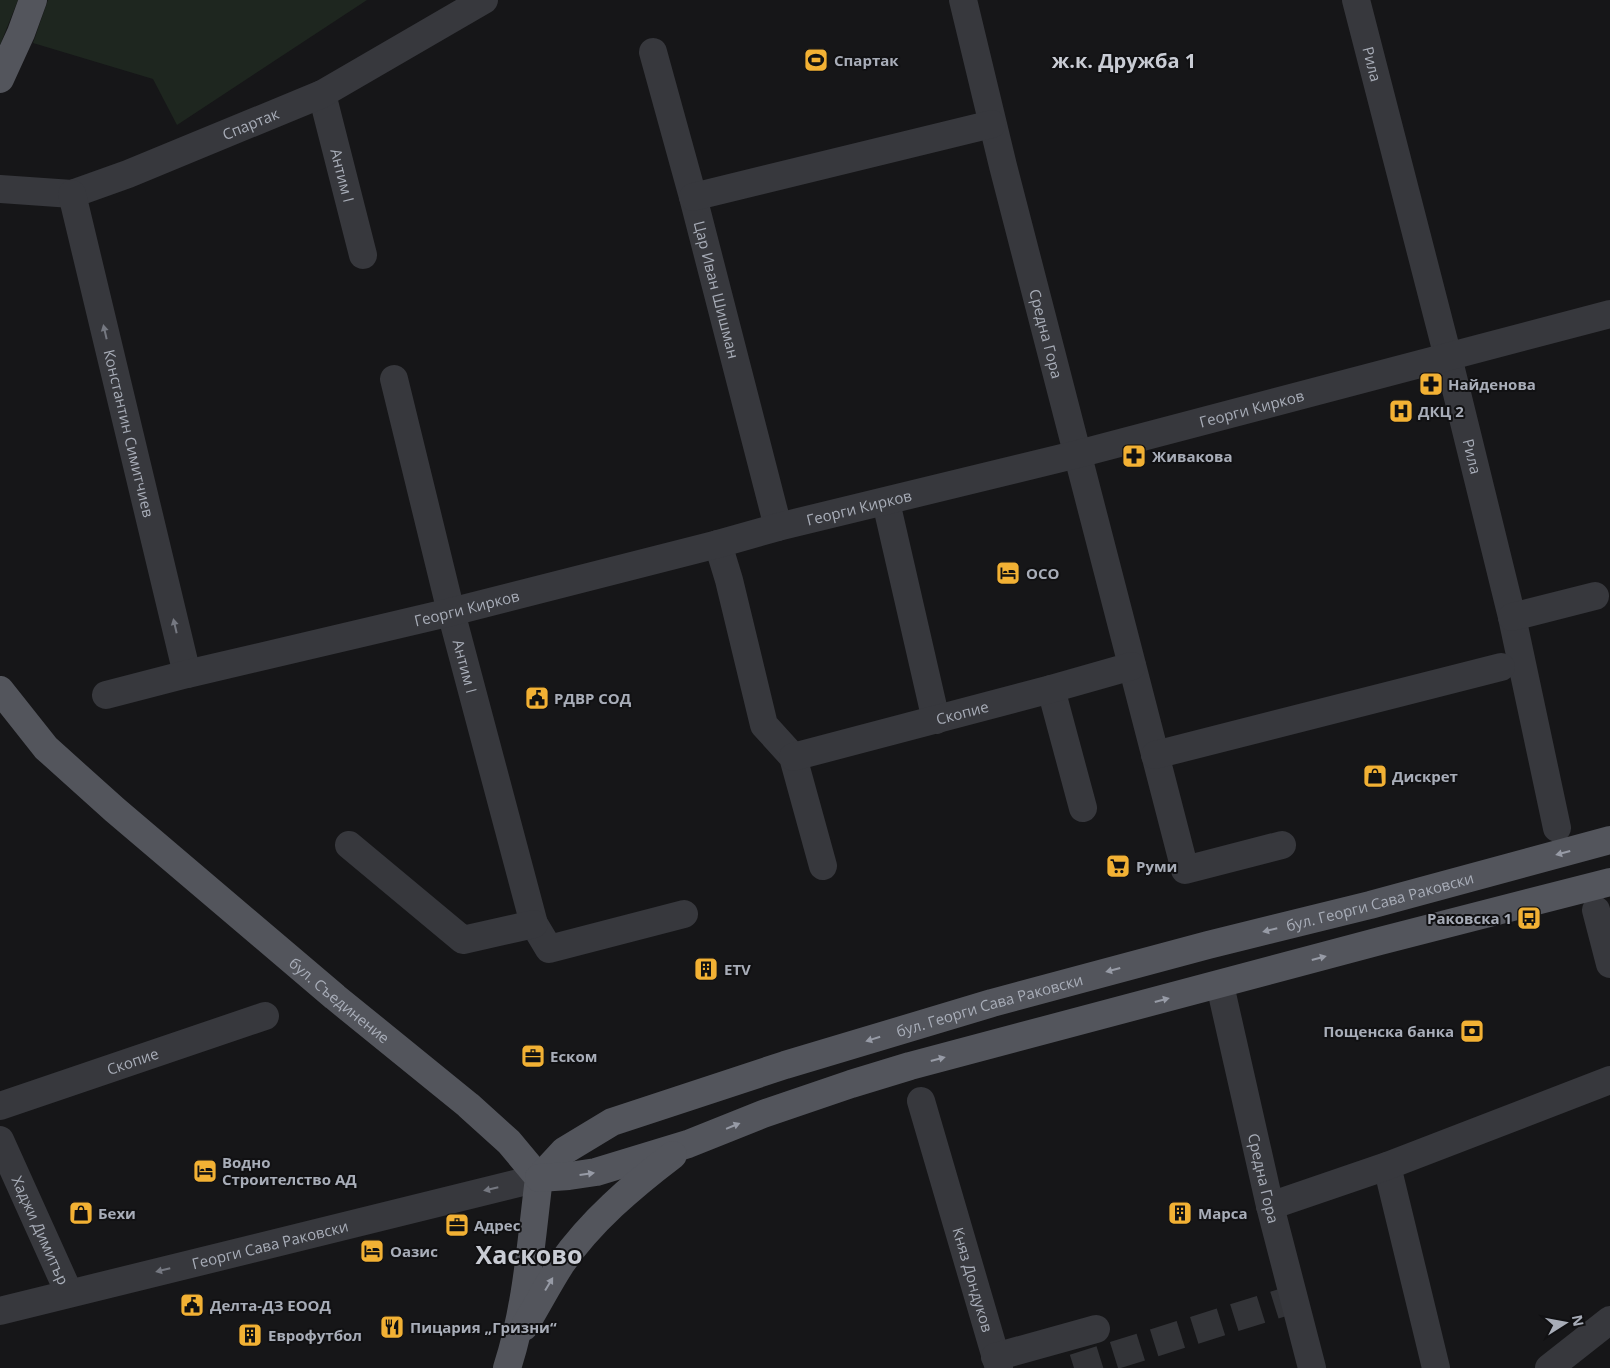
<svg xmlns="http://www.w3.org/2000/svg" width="1610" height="1368" viewBox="0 0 1610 1368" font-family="'Open Sans',sans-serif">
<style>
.green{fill:#1e261f}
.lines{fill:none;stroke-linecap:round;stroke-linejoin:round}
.minor-tunnel{stroke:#333438;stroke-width:28;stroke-dasharray:28 14;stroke-linecap:butt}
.minor{stroke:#37383d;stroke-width:28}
.major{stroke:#53555c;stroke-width:28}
.oneway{fill:#757881}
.oneway2{fill:#979ba6}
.labels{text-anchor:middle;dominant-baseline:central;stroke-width:4;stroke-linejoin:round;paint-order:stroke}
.poi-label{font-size:15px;font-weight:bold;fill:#a8adb8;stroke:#111113;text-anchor:start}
.street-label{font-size:15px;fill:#a8adb8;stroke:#111113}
.district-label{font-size:20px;font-weight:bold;fill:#c9ccd4;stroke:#111113}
.town-label{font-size:25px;font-weight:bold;fill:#c9ccd4;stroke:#111113}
</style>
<rect width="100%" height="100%" fill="#161618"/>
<g class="green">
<path d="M 0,0 L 18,0 L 0,45 Z"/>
<path d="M 48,0 L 367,0 L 177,125 L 153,79 L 33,43 Z"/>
</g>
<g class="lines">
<path class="minor-tunnel" d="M 1074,1368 L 1294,1299"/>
<g class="minor">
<path id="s1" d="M 963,0 L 1003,166 L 1185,870 L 1282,845"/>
<path id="s2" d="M 1356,0 L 1448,357 L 1512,617 L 1557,828"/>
<path id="s3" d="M 653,52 L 693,197 L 778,527"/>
<path id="s4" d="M 322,94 L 363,255"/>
<path id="s5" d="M 0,189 L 72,194 L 128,174 L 322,94 L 484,0"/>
<path id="s6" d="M 72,194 L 187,674"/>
<path d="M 693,197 L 992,124"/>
<path id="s7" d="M 394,379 L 451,612 L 534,924 L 549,949 L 684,914"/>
<path d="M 886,502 L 936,720"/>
<path d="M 718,544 L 729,580 L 764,725 L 793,757 L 823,866"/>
<path d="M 1512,617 L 1595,596"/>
<path d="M 1051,689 L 1083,808"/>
<path id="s8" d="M 106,695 L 187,674 L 451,612 L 718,544 L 778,527 L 1078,454 L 1610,314"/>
<path d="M 1155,755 L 1501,667"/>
<path id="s9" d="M 793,757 L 1051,689 L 1132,666"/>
<path d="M 349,845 L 463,940 L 534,924"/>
<path d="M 1596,910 L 1610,964"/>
<path id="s10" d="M 1220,985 L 1270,1206 L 1312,1368"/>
<path id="s11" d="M 921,1101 L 999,1368"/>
<path id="s12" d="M 0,1106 L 265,1016"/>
<path id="s13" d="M 0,1140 L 69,1293"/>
<path d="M 1387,1166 L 1436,1368"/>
<path d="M 1270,1206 L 1387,1166 L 1610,1080"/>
<path id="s14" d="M 0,1311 L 539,1178"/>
<path d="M 995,1357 L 1096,1329"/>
<path d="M 1549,1368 L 1610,1320"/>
</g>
<g class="major">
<path d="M 0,79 L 21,33 L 33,0"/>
<path id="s15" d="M 0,690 L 46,748 L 115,810 L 335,997 L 468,1105 L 509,1142 L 539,1178 C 531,1241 527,1307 507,1368"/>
<path id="s16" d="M 539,1178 L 564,1151 L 612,1122 L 785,1065 L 992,1003 L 1208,945 L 1370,905 L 1610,840"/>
<path d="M 539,1178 L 569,1176 L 596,1172 L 688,1144 L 763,1114 L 851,1084 L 910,1066 L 1380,941 L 1610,882"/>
<path d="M 524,1327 C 537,1306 548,1284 561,1264 C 591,1221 631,1187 673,1155"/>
</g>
</g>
<defs><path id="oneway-solid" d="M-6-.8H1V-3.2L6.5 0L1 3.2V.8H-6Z" transform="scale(1.25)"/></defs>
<g class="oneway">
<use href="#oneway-solid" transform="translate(105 332) rotate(-103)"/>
<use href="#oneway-solid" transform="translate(175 626) rotate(-103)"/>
<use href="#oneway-solid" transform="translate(491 1189) rotate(167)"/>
<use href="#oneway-solid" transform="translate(163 1270) rotate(166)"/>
</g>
<g class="oneway2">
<use href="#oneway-solid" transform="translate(1563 853) rotate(165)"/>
<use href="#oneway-solid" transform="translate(1270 930) rotate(166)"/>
<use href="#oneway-solid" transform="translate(1319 958) rotate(-15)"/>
<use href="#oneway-solid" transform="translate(1113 970) rotate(165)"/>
<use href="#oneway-solid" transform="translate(1162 1000) rotate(-15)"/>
<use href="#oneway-solid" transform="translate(873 1039) rotate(163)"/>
<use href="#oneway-solid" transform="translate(938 1059) rotate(-15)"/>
<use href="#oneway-solid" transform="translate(733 1126) rotate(-22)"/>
<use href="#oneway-solid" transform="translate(587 1174) rotate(-8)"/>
<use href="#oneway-solid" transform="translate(549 1284) rotate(-59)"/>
</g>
<defs>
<g id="stadium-square" transform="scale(1.25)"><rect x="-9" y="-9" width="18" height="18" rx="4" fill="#f2b134" stroke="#111113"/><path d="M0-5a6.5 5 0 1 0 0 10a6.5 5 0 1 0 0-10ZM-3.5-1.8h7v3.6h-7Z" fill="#111"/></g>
<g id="pharmacy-square" transform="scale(1.25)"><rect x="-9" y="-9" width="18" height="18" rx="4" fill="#f2b134" stroke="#111113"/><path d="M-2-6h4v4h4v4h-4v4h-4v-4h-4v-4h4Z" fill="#111"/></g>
<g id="hospital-square" transform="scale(1.25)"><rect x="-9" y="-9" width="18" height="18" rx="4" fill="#f2b134" stroke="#111113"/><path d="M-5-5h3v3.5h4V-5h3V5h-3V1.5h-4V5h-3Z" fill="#111"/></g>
<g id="hotel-square" transform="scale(1.25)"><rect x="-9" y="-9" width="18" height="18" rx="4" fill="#f2b134" stroke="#111113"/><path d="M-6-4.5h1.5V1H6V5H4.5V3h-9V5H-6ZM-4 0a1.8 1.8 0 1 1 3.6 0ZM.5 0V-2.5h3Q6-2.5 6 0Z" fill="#111"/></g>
<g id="civic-square" transform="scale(1.25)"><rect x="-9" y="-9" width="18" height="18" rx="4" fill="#f2b134" stroke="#111113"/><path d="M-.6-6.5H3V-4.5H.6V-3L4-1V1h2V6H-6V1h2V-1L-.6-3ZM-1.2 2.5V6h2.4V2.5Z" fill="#111"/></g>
<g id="shop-square" transform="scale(1.25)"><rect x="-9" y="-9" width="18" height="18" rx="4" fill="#f2b134" stroke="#111113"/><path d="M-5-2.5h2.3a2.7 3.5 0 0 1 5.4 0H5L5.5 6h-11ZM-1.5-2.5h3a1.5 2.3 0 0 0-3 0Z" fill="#111"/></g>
<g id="supermarket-square" transform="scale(1.25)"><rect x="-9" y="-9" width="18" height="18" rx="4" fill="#f2b134" stroke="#111113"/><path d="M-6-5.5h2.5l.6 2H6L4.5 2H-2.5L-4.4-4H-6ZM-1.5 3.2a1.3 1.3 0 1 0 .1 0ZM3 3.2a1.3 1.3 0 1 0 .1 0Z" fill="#111"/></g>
<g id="bus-square" transform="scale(1.25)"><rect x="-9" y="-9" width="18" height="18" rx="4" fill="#f2b134" stroke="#111113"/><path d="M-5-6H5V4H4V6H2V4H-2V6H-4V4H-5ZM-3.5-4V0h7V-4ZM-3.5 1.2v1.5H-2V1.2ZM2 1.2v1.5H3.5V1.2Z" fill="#111"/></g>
<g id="building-square" transform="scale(1.25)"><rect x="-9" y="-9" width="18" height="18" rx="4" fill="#f2b134" stroke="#111113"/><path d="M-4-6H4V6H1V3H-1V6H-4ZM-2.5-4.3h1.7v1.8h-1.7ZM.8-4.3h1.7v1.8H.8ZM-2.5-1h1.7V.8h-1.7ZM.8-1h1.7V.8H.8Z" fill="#111"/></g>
<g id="bank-square" transform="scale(1.25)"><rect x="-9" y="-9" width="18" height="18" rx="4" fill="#f2b134" stroke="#111113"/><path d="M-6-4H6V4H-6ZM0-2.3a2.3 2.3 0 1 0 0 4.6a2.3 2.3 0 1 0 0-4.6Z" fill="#111"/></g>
<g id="office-square" transform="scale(1.25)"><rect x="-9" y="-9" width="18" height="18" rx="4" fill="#f2b134" stroke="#111113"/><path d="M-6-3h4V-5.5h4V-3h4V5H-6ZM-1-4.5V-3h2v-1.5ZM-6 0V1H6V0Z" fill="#111"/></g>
<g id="restaurant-square" transform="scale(1.25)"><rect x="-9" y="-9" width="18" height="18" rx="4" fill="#f2b134" stroke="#111113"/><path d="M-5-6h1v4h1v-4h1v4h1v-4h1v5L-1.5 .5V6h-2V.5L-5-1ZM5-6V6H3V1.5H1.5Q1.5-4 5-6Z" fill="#111"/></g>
</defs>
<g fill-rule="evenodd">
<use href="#stadium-square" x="816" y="60"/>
<use href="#pharmacy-square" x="1431" y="384"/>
<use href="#hospital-square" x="1401" y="411"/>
<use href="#pharmacy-square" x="1134" y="456"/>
<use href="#hotel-square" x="1008" y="573"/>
<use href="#civic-square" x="537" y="698"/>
<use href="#shop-square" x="1375" y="776"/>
<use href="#supermarket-square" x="1118" y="866"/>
<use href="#bus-square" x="1529" y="918"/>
<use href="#building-square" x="706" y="969"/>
<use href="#bank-square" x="1472" y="1031"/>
<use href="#office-square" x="533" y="1056"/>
<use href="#hotel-square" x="205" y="1171"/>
<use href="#shop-square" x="81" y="1213"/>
<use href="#building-square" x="1180" y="1213"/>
<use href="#office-square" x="457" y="1225"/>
<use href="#hotel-square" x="372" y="1251"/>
<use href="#civic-square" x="192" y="1305"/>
<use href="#restaurant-square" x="392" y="1327"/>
<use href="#building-square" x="250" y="1335"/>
</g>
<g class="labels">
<g class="poi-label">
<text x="834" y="60">Спартак</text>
<text x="1448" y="384">Найденова</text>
<text x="1418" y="411">ДКЦ 2</text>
<text x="1152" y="456">Живакова</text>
<text x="1026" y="573">ОСО</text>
<text x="554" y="698">РДВР СОД</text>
<text x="1392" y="776">Дискрет</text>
<text x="1136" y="866">Руми</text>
<text x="1512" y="918" text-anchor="end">Раковска 1</text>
<text x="724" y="969">ETV</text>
<text x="1454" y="1031" text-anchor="end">Пощенска банка</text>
<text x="550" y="1056">Еском</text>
<text x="222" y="1162">Водно<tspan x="222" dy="17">Строителство АД</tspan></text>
<text x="98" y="1213">Бехи</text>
<text x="1198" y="1213">Марса</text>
<text x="474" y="1225">Адрес</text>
<text x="390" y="1251">Оазис</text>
<text x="210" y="1305">Делта-ДЗ ЕООД</text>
<text x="410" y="1327">Пицария „Гризни“</text>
<text x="268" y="1335">Еврофутбол</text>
</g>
<g class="street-label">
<text stroke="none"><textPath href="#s2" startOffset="66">Рила</textPath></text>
<text stroke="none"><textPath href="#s5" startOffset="264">Спартак</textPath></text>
<text stroke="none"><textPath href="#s4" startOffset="84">Антим I</textPath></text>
<text stroke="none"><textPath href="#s3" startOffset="246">Цар Иван Шишман</textPath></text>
<text stroke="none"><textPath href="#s1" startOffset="344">Средна Гора</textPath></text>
<text stroke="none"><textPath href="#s8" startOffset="1181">Георги Кирков</textPath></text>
<text stroke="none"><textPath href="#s6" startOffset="246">Константин Симитчиев</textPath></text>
<text stroke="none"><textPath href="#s2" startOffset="471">Рила</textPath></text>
<text stroke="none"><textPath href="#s8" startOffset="776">Георги Кирков</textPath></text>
<text stroke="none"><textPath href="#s8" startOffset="371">Георги Кирков</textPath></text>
<text stroke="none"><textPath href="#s7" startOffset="296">Антим I</textPath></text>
<text stroke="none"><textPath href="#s9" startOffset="175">Скопие</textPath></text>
<text stroke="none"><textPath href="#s16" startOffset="892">бул. Георги Сава Раковски</textPath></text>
<text stroke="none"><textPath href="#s15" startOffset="461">бул. Съединение</textPath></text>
<text stroke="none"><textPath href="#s16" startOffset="488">бул. Георги Сава Раковски</textPath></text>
<text stroke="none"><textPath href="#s12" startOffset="140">Скопие</textPath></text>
<text stroke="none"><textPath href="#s10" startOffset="198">Средна Гора</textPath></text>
<text stroke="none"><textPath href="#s13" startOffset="99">Хаджи Димитър</textPath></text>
<text stroke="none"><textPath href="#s14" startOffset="278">Георги Сава Раковски</textPath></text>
<text stroke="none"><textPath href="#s11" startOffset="186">Княз Дондуков</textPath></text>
</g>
<g class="district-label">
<text x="1124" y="60">ж.к. Дружба 1</text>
</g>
<g class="town-label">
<text x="529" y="1254">Хасково</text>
</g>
</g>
<g transform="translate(1565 1323) rotate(79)" stroke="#111113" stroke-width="4" paint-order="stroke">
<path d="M0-4L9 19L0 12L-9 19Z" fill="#a8adb8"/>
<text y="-8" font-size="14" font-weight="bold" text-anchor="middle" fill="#a8adb8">N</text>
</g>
</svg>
